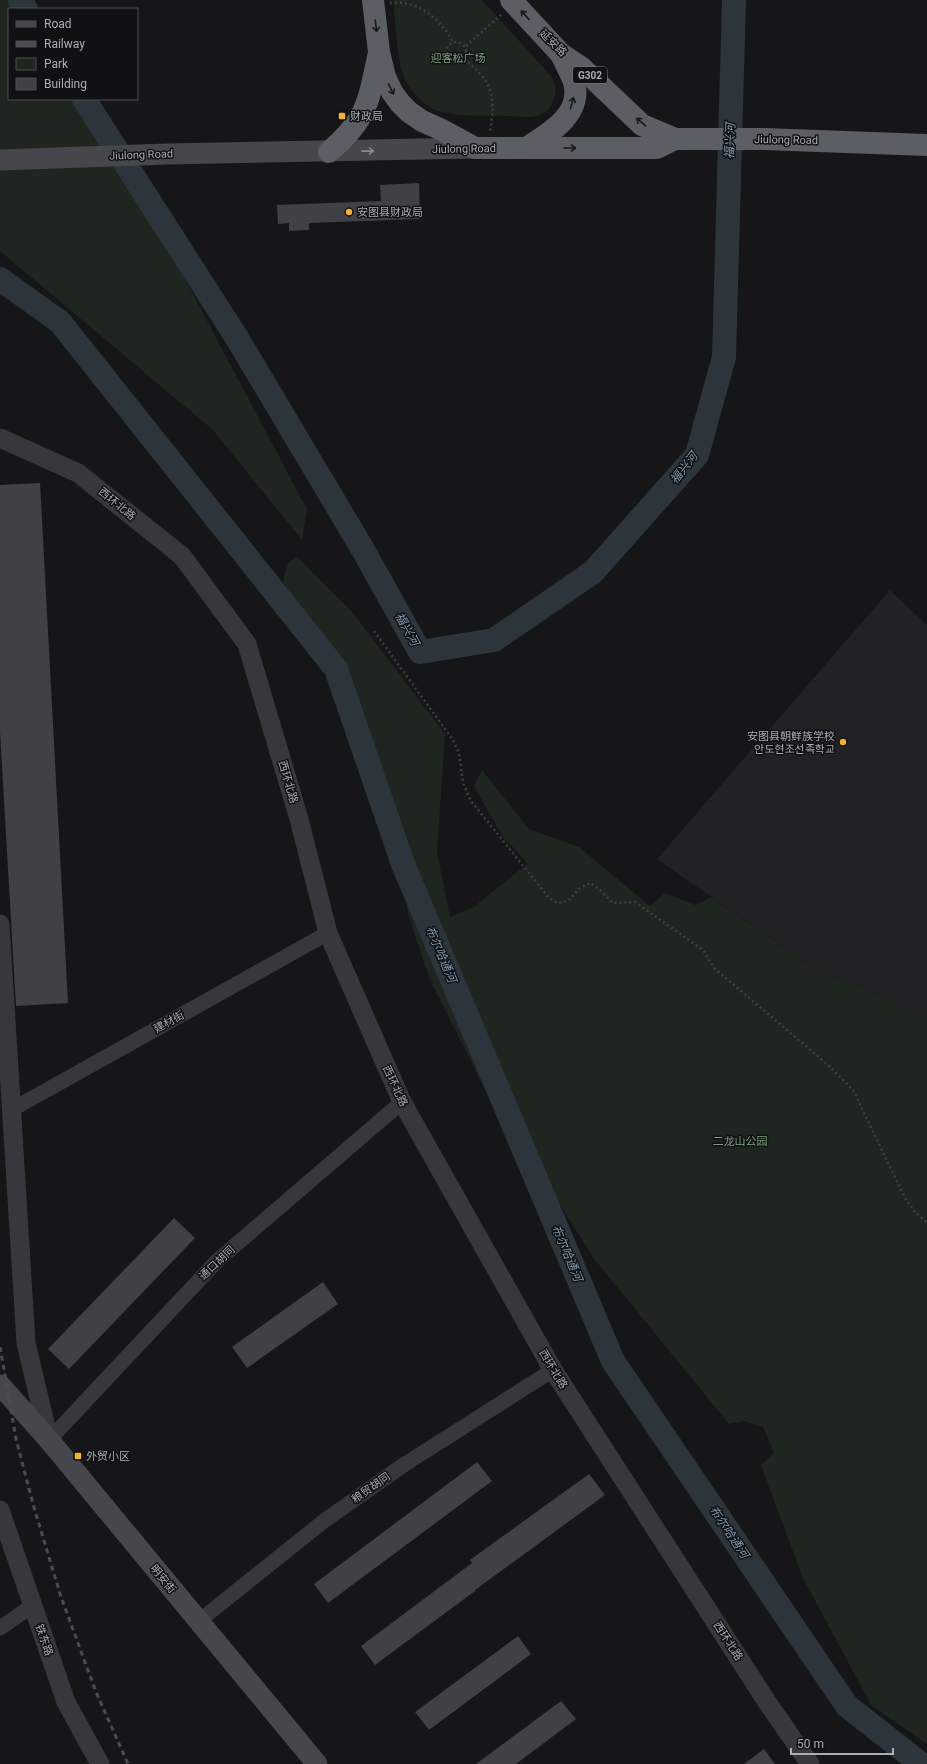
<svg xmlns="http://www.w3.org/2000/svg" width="927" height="1764" viewBox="0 0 927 1764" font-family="Roboto,'Noto Sans SC','Noto Sans KR',sans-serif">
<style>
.built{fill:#222225}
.green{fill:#1e261f}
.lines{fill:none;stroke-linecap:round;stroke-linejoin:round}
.river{stroke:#2c353c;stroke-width:24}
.building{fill:#404145}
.path{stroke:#3d3f44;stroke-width:2.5;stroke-dasharray:2 3;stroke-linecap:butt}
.minor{stroke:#37383d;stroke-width:15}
.tertiary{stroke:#37383d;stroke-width:19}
.secondary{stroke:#45474d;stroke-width:21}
.trunk{stroke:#5b5e65;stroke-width:22}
.rail{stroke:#4a4c52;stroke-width:3;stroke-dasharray:5 4;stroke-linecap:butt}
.oneway{stroke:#18191b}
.oneway2{stroke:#858993}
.poi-dot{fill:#f2b134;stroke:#111113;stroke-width:1.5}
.labels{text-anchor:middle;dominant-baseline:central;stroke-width:3;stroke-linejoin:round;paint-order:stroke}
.shield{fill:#111113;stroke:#7b7e86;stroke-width:1}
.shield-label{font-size:10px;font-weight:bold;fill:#a8adb8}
.street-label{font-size:11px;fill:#a8adb8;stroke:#111113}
.park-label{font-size:11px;fill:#7fa381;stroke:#111113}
.poi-label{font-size:11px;fill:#a8adb8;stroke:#111113;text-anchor:start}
.water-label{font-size:12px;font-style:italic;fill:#7f9bb3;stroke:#111113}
</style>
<rect width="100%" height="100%" fill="#161618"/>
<path class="built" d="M 890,590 L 927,625 L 927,1025 L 885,996 L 821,973 L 657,859 Z"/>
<g class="green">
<path d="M 0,0 L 18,0 L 24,9 L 9,9 L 9,99 L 79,99 L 143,200 L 307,509 L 302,540 L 213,430 L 0,251 Z"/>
<path d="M 393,0 L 482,0 L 552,77 C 560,93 553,112 536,116 C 527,118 517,116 508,116 C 486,115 454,118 433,109 C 422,104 412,91 406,81 C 396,62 396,22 393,0 Z"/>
<path d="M 297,556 L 352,612 L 445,734 L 437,852 L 450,917 L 474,907 L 527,864 L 516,850 L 504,839 L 474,786 L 482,770 L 529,829 L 579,847 L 650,906 L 665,893 L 695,905 L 711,897 L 821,973 L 885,996 L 927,1025 L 927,1744 L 871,1705 L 802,1576 L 761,1465 L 774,1453 L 763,1427 L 744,1421 L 729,1424 L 595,1260 L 481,1081 L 430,980 L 409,917 L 385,782 L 378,766 L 283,581 L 288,563 Z"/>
</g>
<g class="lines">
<g class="river">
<path d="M 20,0 L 26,9"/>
<path d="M 84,99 L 237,338 L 362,548 L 420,652 L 494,640 L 593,572 L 697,455 L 724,357 L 734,0"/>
<path d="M 0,279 L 60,322 L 336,669 L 403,864 L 613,1361 L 847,1706 L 921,1764"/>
</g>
</g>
<g class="building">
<path d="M 419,183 L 420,219 L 309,223 L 309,230 L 289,231 L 289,223 L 278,224 L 277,205 L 381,201 L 380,185 Z"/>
<path d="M 40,483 L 68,1003 L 16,1006 L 0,732 L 0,485 Z"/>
<path d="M 174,1218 L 195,1238 L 69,1369 L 48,1349 Z"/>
<path d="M 323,1282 L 338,1304 L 247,1368 L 232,1347 Z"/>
<path d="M 477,1462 L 492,1481 L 328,1603 L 314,1584 Z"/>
<path d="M 589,1474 L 605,1495 L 475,1590 L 475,1591 L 375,1665 L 361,1646 L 472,1563 L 470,1560 Z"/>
<path d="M 518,1636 L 531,1654 L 429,1730 L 415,1712 Z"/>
<path d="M 561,1701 L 576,1719 L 516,1764 L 476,1764 Z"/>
<path d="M 764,1749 L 775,1764 L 744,1764 Z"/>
</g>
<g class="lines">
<g class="path">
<path d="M 390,3 C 419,0 439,18 453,42"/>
<circle cx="456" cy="52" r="10"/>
<path d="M 466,46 L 502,14"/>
<path d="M 464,59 C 493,82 496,96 490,132"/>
<path d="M 374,631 L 453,740 L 459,753 L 463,783 L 471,801 L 549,898 L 557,903 L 568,901 L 581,887 L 591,883 L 600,890 L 613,903 L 635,902 L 703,950 L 714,968 L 828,1065 L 853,1090 L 905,1198 L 915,1212 L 927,1223"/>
</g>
<g class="minor">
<path d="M 11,1110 L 328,933"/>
<path d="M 49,1440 L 217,1261 L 402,1102"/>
<path d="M 199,1621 L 324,1521 L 405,1464 L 553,1370"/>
<path d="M 0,1628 L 32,1606"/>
</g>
<g class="tertiary">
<path d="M 0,438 L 78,473 L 182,556 L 247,644 L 299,819 L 328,933 L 402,1102 L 553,1370 L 767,1702 L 810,1764"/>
<path d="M 0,924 L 26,1343 L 49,1440"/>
<path d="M 0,1510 L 66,1702 L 100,1764"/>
</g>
<g class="secondary">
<path d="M 0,160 L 167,154 L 475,148"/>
<path d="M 0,1385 L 49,1440 L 317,1764"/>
</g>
<g class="trunk">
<path d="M 373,0 L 379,52 L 385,77 L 392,92 L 400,103 L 409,112 L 422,121 L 440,129 L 475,148 L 657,148 L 675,139 L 764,139 L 927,145"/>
<path d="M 511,0 L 561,54 L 582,68 L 642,125 L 675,139"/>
<path d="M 526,148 C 548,134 583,115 574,82 C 571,73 565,63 561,54"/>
<path d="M 329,152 C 367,119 368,104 378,57"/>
</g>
<path class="rail" d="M 0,1347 L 16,1439 L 33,1504 L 61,1597 L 96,1692 L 128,1764"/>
</g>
<defs><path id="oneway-shaft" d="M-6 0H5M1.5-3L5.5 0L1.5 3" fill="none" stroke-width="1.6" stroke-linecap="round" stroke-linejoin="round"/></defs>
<g class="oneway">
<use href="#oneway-shaft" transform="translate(525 15) rotate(-133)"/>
<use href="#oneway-shaft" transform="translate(376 26) rotate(83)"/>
<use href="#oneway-shaft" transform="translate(391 89) rotate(64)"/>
<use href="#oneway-shaft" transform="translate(572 103) rotate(-75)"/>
<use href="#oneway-shaft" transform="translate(641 122) rotate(-139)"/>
<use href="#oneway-shaft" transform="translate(570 148)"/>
</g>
<use class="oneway2" href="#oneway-shaft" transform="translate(368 151) rotate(-1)"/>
<g class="poi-dot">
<rect x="338" y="112" width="8" height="8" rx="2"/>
<circle cx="349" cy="212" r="4"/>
<circle cx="843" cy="742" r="4"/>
<rect x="74" y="1452" width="8" height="8" rx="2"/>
</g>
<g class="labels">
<rect class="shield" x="573" y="67" width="34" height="16" rx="3"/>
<g class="shield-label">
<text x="590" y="75">G302</text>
</g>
<g class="street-label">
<text transform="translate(553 43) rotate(44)">延安路</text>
<text transform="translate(786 140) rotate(1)">Jiulong Road</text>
<text transform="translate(464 149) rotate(-1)">Jiulong Road</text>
<text transform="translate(141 155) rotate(-2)">Jiulong Road</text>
<text transform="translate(117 504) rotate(39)">西环北路</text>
<text transform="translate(288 782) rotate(74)">西环北路</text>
<text transform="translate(169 1022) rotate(-29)">建材街</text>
<text transform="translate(395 1086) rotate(65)">西环北路</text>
<text transform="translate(217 1263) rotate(-43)">通口胡同</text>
<text transform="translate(553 1369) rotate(59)">西环北路</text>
<text transform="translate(371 1488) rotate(-35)">粮贸胡同</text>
<text transform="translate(163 1579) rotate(50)">明安街</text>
<text transform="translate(44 1640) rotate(71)">铁东路</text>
<text transform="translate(728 1641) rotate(57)">西环北路</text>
</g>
<g class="park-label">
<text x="458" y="58">迎客松广场</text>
<text x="740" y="1141">二龙山公园</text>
</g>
<g class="poi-label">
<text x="350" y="116">财政局</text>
<text x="357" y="212">安图县财政局</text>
<text x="835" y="736" text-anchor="end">安图县朝鲜族学校<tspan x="835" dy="13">안도현조선족학교</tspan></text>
<text x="86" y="1456">外贸小区</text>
</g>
<g class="water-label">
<text transform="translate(730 141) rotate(-88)">福兴河</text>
<text transform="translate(684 468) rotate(-52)">福兴河</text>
<text transform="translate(407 629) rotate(61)">福兴河</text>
<text transform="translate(441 954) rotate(67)">布尔哈通河</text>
<text transform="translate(567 1253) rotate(67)">布尔哈通河</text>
<text transform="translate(729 1532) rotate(56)">布尔哈通河</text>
</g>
</g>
<rect x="8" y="8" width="130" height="92" fill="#111113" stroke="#4d4f55"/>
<rect x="16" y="21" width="20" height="6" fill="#45474d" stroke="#4d4f55"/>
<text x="44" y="28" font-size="12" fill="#a8adb8">Road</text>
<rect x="16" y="41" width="20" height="6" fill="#4a4c52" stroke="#4d4f55"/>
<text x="44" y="48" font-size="12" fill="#a8adb8">Railway</text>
<rect x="16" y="58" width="20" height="12" fill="#1e261f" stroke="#4d4f55"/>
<text x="44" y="68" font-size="12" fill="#a8adb8">Park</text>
<rect x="16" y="78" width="20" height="12" fill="#404145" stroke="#4d4f55"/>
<text x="44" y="88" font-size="12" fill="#a8adb8">Building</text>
<path d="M791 1748v6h102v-6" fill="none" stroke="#a8adb8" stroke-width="2"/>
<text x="797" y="1748" font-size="12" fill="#a8adb8" stroke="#111113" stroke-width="3" paint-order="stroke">50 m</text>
</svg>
